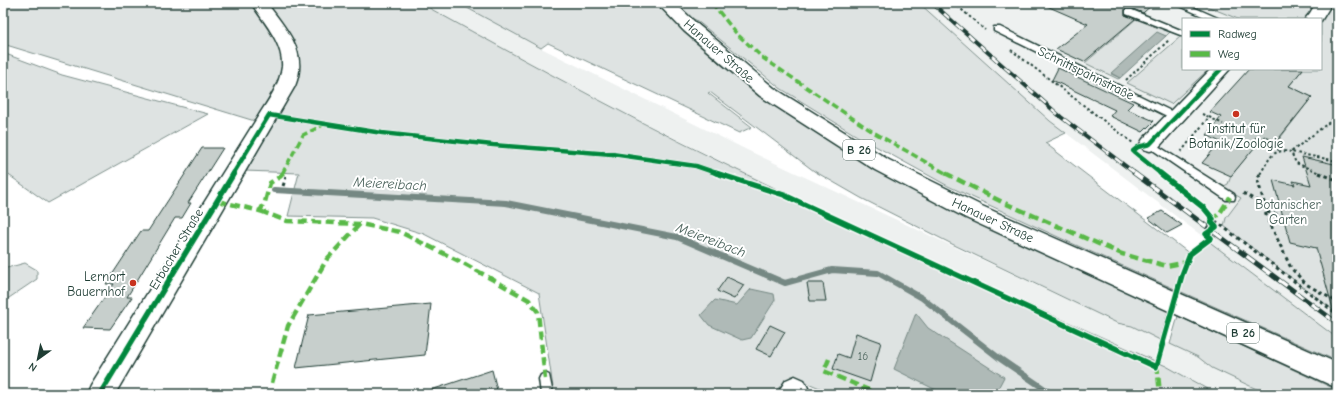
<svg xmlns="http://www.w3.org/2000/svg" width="1340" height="397" viewBox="0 0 1340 397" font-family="'Comic Neue',sans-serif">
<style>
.built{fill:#eef1f0;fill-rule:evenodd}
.green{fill:#dee3e2;stroke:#7e908b}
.water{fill:#afbab7;stroke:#758883}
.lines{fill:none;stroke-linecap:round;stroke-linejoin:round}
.stream{stroke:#758883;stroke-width:6}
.building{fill:#c7cfcc;stroke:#1f3d34}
.service-casing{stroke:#1f3d34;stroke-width:3}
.minor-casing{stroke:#1f3d34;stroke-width:3}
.tertiary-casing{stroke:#1f3d34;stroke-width:3}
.primary-casing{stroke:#1f3d34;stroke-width:3}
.path-far1{stroke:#1f3d34;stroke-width:2;stroke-dasharray:2.5 2.5;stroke-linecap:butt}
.path{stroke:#1f3d34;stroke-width:3;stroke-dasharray:3.5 3.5;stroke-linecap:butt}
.service{fill:#fff;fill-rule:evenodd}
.minor{fill:#fff;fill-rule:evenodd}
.tertiary{fill:#fff;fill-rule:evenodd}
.primary{fill:#fff;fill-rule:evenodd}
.rail-far1-casing{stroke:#1f3d34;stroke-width:4}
.rail-casing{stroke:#1f3d34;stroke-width:5}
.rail-far1{stroke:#fff;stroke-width:2.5;stroke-dasharray:8;stroke-linecap:butt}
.rail{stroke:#fff;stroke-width:3.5;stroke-dasharray:10;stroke-linecap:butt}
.quiet-far1{stroke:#58b947;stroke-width:3.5;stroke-dasharray:7 3.5;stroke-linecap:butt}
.quiet{stroke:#58b947;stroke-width:4.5;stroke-dasharray:9 4.5;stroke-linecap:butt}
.cycleway-far1-casing{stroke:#fff;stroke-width:6}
.cycleway-casing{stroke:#fff;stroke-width:8}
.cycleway-far1{stroke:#00873e;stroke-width:4.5}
.cycleway{stroke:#00873e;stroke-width:5.5}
.poi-dot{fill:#c8321e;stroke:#fff;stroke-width:1.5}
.labels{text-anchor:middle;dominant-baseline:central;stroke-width:4;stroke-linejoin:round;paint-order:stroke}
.number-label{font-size:11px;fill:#49625a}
.shield{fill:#fff;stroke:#627771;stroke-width:1}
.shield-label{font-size:12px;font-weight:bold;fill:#1f3d34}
.street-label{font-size:13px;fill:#1f3d34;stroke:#fff}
.poi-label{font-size:13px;fill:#1f3d34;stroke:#fff}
.park-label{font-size:13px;fill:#455e57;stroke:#fff}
.water-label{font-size:14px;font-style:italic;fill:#4a625b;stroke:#fff}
</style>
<rect width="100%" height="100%" fill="#fff"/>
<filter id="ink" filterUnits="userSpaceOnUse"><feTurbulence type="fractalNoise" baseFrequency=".025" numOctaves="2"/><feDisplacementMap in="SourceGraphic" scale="8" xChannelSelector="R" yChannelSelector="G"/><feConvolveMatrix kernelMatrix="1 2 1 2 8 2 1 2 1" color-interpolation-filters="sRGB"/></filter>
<g filter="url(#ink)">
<g class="built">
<path d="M 423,3 L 458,3 L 541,48 L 747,150 L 1117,323 L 1132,326 L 1198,357 L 1212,368 L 1267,394 L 1216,394 L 1166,366 L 762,182 L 621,111 L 500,47 L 431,9 Z"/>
<path d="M 919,3 L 1337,3 L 1337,338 L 1050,121 ZM 1183,19 L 1321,19 L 1321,69 L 1183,69 Z"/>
</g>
<g class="green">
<path d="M 3,3 L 423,3 L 431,9 C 540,69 650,129 762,182 C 896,246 1031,305 1166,366 L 1216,394 L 834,394 L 791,376 L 772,394 L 554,394 L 539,293 L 424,234 L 372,218 L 288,216 L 299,173 L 244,171 L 271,126 L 3,44 Z"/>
<path d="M 458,3 L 659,3 L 719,63 L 771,102 L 844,150 L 981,225 L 1168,311 L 1160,340 L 1132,326 L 1117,323 L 952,244 L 861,198 L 814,171 L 710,92 L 708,93 L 752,127 L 739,133 L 548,43 L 541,48 Z"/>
<path d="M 669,3 L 919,3 L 1050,121 L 1066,133 L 1045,143 L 1190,254 L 1207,240 L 1337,338 L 1337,361 L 1069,242 L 948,186 L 857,136 L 780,88 L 696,20 L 678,15 Z"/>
<path d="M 1199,3 L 1337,3 L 1337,313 L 1224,226 L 1226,218 L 1241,198 L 1222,187 L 1228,184 L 1231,176 L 1252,150 L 1258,134 L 1277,142 L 1312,97 L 1289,86 L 1303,69 L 1321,69 L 1321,19 L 1238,19 Z"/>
<path d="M 1137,18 L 1170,32 L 1166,36 L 1157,33 L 1111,74 L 1120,78 L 1118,79 L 1085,63 Z"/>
<path d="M 1180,37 L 1183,38 L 1183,69 L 1209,69 L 1171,104 L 1127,83 Z"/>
<path d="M 3,53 L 62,75 L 208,114 L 48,203 L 3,171 Z"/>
<path d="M 25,263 L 37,270 L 37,279 L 3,302 L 3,269 Z"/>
<path d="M 1178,316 L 1337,390 L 1337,394 L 1267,394 L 1212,368 L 1198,357 L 1170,344 Z"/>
</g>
<g class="water">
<path d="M 1157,32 L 1166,36 L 1120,78 L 1111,73 Z"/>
<path d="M 751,289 L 774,294 L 775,300 L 751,338 L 742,340 L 709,325 L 701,315 L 715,300 L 737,305 Z"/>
<path d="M 916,313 L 928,328 L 1004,377 L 995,394 L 944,394 L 894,369 Z"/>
</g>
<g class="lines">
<path class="stream" d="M 274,190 L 506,203 L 677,237 L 785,283 L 832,270 L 878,273 L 922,298 L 999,358 L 1052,394"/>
</g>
<g class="building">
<path d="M 1040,3 L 1154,3 L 1143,13 L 1133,9 L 1125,9 L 1125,15 L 1135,19 L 1084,62 L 1056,49 L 1088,24 Z"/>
<path d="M 1058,68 L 1133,103 L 1127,109 L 1154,121 L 1143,132 L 1110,116 L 1115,110 L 1052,80 Z"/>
<path d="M 1249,69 L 1303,69 L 1289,86 L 1312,97 L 1276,142 L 1264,136 L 1231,176 L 1202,163 L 1220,142 L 1207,135 L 1221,117 L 1210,112 Z"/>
<path d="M 202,148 L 223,148 L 188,203 L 191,203 L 182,218 L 175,218 L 127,297 L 132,297 L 110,329 L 83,328 L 114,284 L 106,284 L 141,231 L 148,231 Z"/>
<path d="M 1302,157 L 1334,164 L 1337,174 L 1337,309 L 1333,309 L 1316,248 L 1290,242 L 1273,180 L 1295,185 L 1293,181 L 1311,185 Z"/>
<path d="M 1162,211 L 1182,225 L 1167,233 L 1148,218 Z"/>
<path d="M 727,277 L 744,285 L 734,299 L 717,291 Z"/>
<path d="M 807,283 L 823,283 L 826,301 L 810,301 Z"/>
<path d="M 431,304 L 425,355 L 296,368 L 309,315 Z"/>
<path d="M 770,325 L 785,332 L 771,356 L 756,349 Z"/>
<path d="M 856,333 L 881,342 L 870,382 L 833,369 L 838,354 L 849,358 Z"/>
<path d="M 492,370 L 498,394 L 429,394 L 428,391 Z"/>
</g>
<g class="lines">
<g class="service-casing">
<g id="service">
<path d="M 1173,3 L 1184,3 L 1220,19 L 1209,19 Z"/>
<path d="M 1126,10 L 1132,10 L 1183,31 L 1183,36 L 1126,14 Z"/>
<path d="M 994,27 L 1000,27 L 1179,115 L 1180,117 L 1179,119 L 1173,119 L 994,31 Z"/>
<path d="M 1150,141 L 1234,194 L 1235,197 L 1234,200 L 1226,200 L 1147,146 L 1145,144 Z"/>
<path d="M 545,373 L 549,375 L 553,394 L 541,394 L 539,379 L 541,375 Z"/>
</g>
</g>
<g class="minor-casing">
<g id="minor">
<path d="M 1316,3 L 1332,3 L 1321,21 L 1321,19 L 1305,19 L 1310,13 Z"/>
<path d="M 1211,69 L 1230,69 L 1157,149 L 1150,151 L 1143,149 L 1140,144 L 1143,139 Z"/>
<path d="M 795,376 L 804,380 L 808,388 L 805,394 L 777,394 L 786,380 Z"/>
</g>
</g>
<g class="tertiary-casing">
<path id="tertiary" d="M 251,3 L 267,3 C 286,30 309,51 295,86 L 115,394 L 86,394 L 90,385 L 259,115 C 268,101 280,84 282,67 C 284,44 263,21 251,3 Z"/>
</g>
<g class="primary-casing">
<path id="primary" d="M 657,3 L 675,3 L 696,23 L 774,88 L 889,160 L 982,206 L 1337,363 L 1337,388 L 966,218 L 875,170 L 760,96 L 684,31 Z"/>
</g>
<g class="path-far1">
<path d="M 954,3 L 985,30"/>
<path d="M 1011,50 L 1133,143"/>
<path d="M 1126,80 L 1169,40"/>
<path d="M 1337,116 L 1291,152 L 1337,161"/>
<path d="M 1209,117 L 1223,124"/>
<path d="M 325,124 L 382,133 L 493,145 L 612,154 L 696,166 L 719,174"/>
<path d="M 1255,138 L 1279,150"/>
<path d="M 1181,152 L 1209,117 L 1202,114"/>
<path d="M 1260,174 C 1270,159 1271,148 1291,152 L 1296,163 L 1322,174"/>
</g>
<g class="path">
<path d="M 716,173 L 784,195 L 1156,367"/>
<path d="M 1319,173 L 1337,180"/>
<path d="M 283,186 L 286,177"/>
<path d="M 1243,193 L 1265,206 L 1257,178 L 1261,173"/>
<path d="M 1265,206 L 1266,215 L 1291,268 L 1306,284 L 1337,302"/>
<path d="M 1267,212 L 1283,216"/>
<path d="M 1208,239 L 1211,238 L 1206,234 L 1216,227 L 1211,222 L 1213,219 L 1337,314"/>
</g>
<use href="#service" class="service"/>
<use href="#minor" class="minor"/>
<use href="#tertiary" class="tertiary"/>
<use href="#primary" class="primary"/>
<g class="rail-far1-casing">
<path id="rail-far1" d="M 932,3 L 1061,117 L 1136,174"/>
</g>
<g class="rail-casing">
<path id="rail" d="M 1134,173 L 1337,323"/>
</g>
<use href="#rail-far1" class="rail-far1"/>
<use href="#rail" class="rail"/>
<g class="quiet-far1">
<path d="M 712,3 L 736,33 L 763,58 L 873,132 L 947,174"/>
<path d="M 282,174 L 303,135 L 325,124"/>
</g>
<g class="quiet">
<path d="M 945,173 L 1002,202 L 1122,254 L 1167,266 L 1187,262 L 1186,264"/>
<path d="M 218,201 L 260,211 L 265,202 L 270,183 L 281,176 L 283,173"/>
<path d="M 260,211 L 287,221 L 360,224"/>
<path d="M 1211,217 L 1213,219 L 1220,213 L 1230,197"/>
<path d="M 829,359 L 824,371 L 878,394"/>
<path d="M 1157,364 L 1160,394"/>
<path d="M 272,383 L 288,326 L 327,259 L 360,224 L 400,232 L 465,264 L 529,300 L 538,312 L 545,379"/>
</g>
<g class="cycleway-far1-casing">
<g id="cycleway-far1">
<path d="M 233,174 L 269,115 L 382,133 L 493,145 L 612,154 L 696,166 L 719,174"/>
<path d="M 1161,174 L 1133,151 L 1138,147 L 1150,144 L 1221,69"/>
</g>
</g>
<g class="cycleway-casing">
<g id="cycleway">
<path d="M 716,173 L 784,195 L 1156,367 L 1182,275 L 1190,254 L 1211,238 L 1206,234 L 1216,227 L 1211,222 L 1213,219 L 1204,208 L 1160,173"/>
<path d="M 100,394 L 234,173"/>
</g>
</g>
<use href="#cycleway-far1" class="cycleway-far1"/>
<use href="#cycleway" class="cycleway"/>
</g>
</g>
<g class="poi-dot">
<circle cx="1236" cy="114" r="4"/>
<circle cx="133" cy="283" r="4"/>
</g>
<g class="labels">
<g class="number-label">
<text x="863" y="356">16</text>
</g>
<g class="shield">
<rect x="843" y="140" width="32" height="20" rx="3"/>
<rect x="1227" y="323" width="32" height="20" rx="3"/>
</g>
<g class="shield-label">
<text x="859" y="150">B 26</text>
<text x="1243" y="333">B 26</text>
</g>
<g class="street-label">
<text transform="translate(719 51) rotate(41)">Hanauer Straße</text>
<text transform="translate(1086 73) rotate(26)">Schnittspahnstraße</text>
<text transform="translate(993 220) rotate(25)">Hanauer Straße</text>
<text transform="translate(176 249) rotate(-59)">Erbacher Straße</text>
</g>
<g class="poi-label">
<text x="1236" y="128">Institut für<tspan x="1236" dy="15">Botanik/Zoologie</tspan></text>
<text x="125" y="276" text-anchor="end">Lernort<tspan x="125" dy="15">Bauernhof</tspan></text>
</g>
<g class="park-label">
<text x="1288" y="204">Botanischer<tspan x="1288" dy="15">Garten</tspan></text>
</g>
<g class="water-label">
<text transform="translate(390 184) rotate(3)">Meiereibach</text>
<text transform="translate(711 240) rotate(21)">Meiereibach</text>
</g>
</g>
<rect width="1340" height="397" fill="none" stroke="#fff" stroke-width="16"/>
<rect x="8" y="8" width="1324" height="381" fill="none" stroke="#1f3d34" stroke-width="1.5" filter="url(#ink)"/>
<rect x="1182" y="18" width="140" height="52" fill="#ffffff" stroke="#a5b1ae"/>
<rect x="1190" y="31" width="20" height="6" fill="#00873e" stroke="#a5b1ae"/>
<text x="1218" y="38" font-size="12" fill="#1f3d34">Radweg</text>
<rect x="1190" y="51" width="20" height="6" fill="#58b947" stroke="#a5b1ae"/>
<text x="1218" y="58" font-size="12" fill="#1f3d34">Weg</text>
<g transform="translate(38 359) rotate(213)" stroke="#ffffff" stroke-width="3" paint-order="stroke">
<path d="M0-3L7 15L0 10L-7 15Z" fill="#1f3d34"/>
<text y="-6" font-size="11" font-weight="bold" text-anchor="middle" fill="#1f3d34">N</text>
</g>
</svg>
